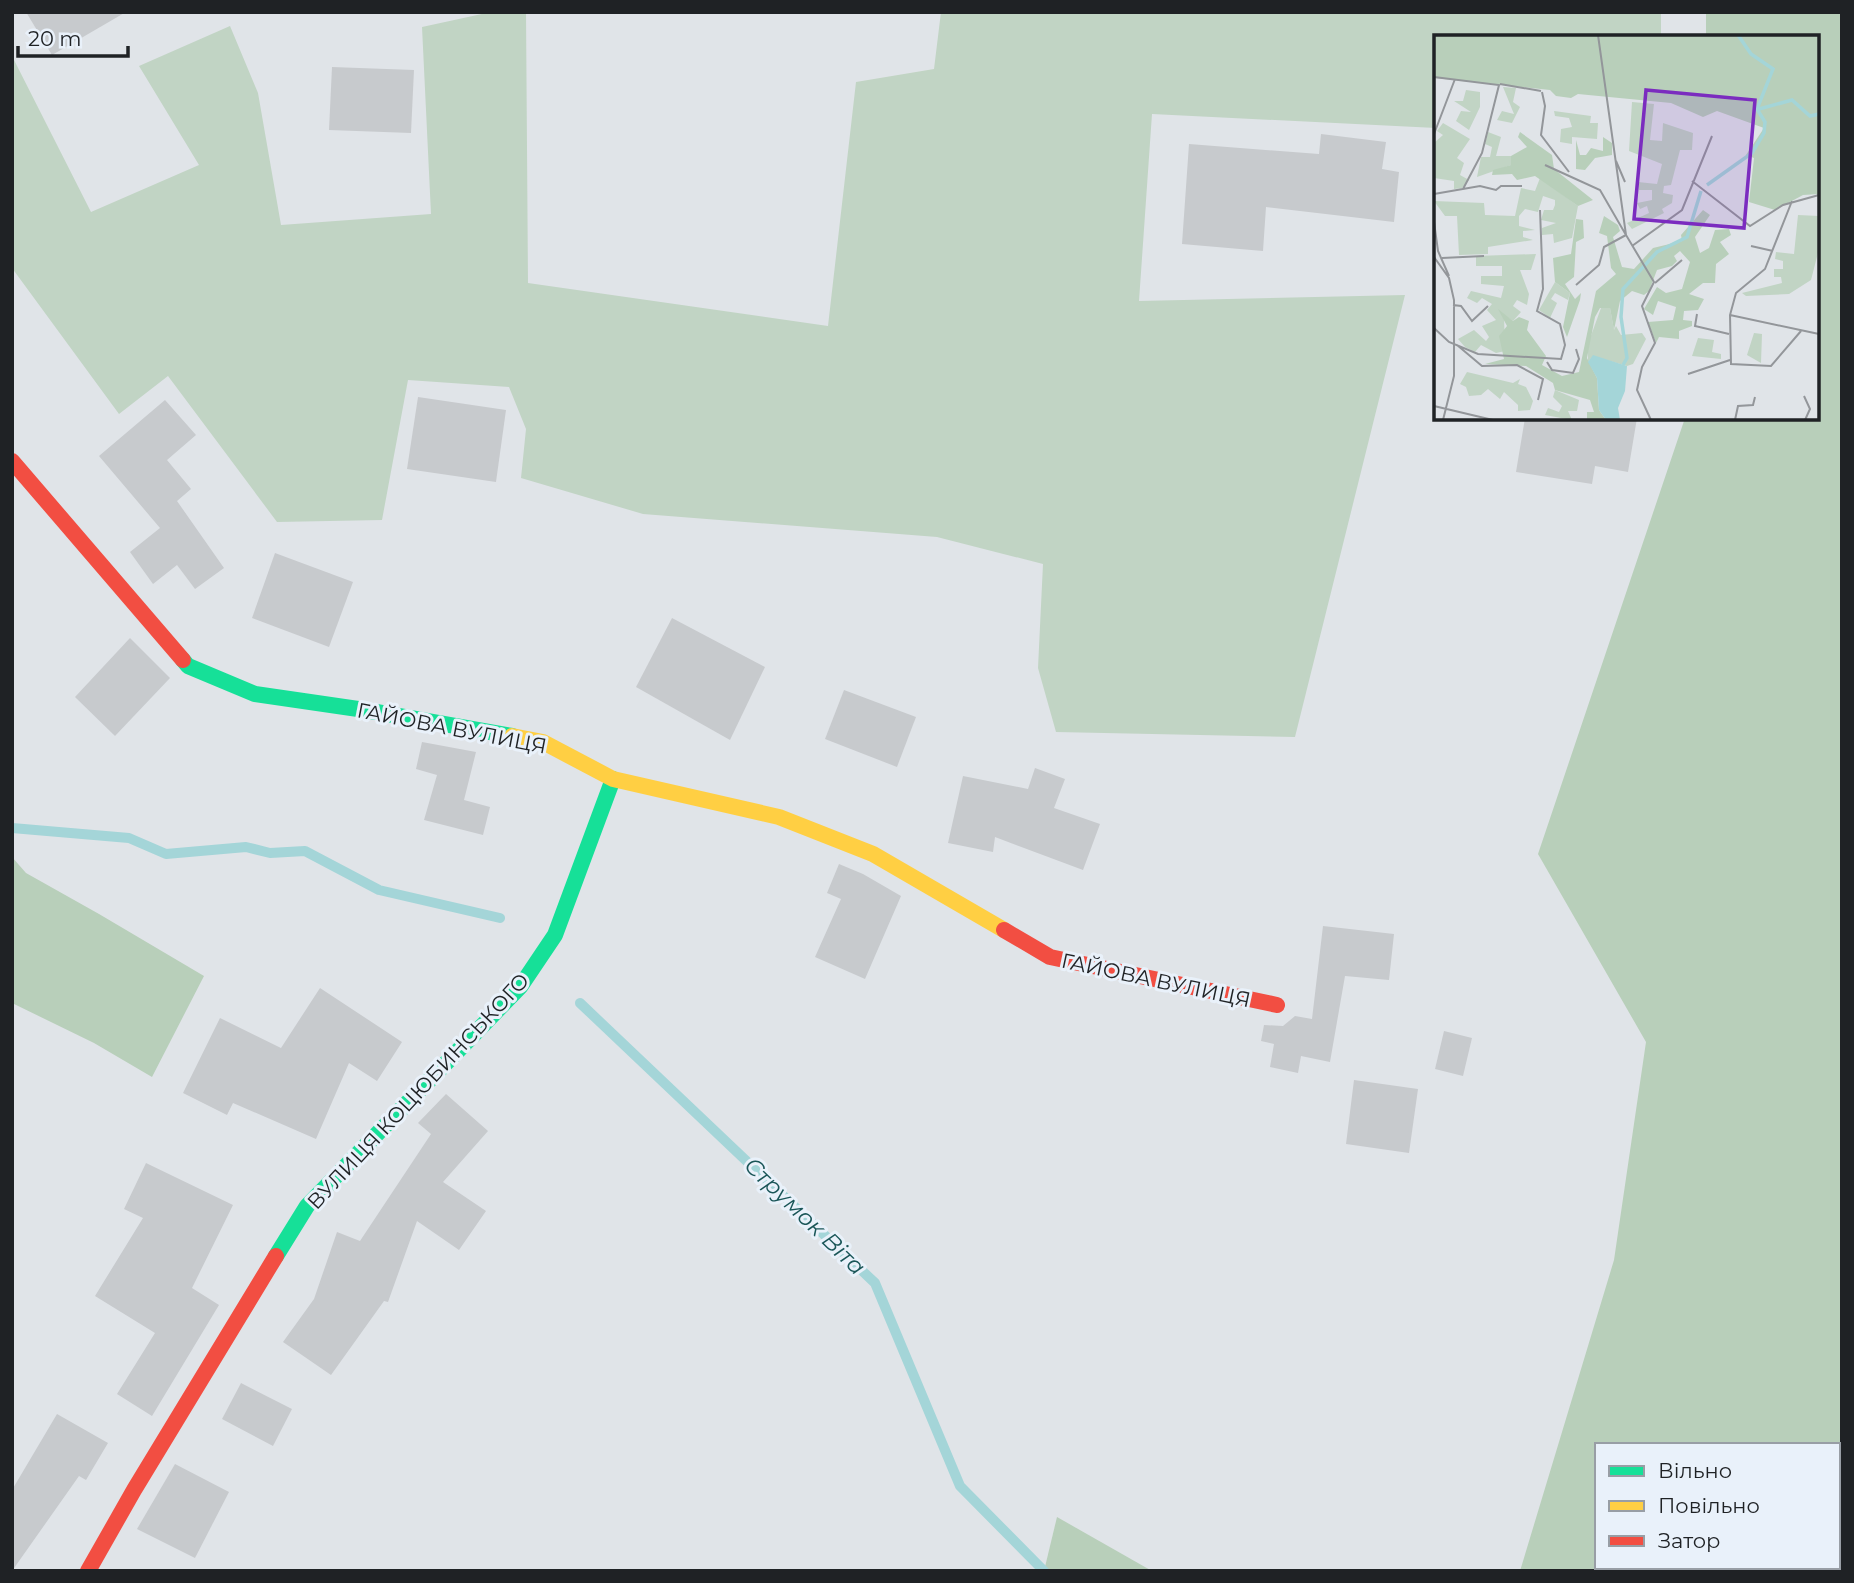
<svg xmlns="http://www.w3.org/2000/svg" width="1854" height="1583" viewBox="0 0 1854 1583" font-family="Montserrat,sans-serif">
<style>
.green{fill:#c1d4c4}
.forest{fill:#b8cfba;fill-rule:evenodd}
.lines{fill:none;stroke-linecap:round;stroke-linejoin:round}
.stream{stroke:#a4d5d8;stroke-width:10}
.building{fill:#c7cacd}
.fast{stroke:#16e098;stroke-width:16}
.slow{stroke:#ffcf43;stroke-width:16}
.jam{stroke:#f24e42;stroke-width:16}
.labels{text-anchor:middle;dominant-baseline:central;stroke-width:6;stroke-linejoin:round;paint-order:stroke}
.street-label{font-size:21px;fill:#1f2225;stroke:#e9f1fa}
.water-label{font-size:23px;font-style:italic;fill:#1a5658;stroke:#e9f1fa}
.inset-river{fill:none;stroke:#a4d5d8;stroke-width:3.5}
.inset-road{fill:none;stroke:#93969a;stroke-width:2}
.view{fill:#7b2cbf;fill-opacity:0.15;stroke:#7b2cbf;stroke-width:3.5}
.inset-edge{fill:none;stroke:#1f2225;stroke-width:3.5}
</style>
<rect width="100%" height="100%" fill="#e0e4e8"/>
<path class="green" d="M 491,12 L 526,12 L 528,283 L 828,326 L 856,82 L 934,69 L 941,12 L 1661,12 L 1661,37 L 1436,37 L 1436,128 L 1152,114 L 1139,301 L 1405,295 L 1295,737 L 1056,732 L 1038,668 L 1043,564 L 937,537 L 643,514 L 521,478 L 526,429 L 509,387 L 408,380 L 382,520 L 277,522 L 168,376 L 119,414 L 12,268 L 12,56 L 91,212 L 199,165 L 139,66 L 230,26 L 258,93 L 281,225 L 431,214 L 422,27 Z"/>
<g class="forest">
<path d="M 1706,12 L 1842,12 L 1842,1571 L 1520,1571 L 1614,1260 L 1646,1042 L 1538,854 L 1685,418 L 1817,418 L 1817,37 L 1706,37 ZM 1597,1445 L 1838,1445 L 1838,1567 L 1597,1567 Z"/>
<path d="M 12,857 L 26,873 L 99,914 L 204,976 L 152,1077 L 94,1043 L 12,1003 Z"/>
<path d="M 1057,1517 L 1152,1571 L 1044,1571 Z"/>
</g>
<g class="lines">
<g class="stream">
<path d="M 12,828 L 129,838 L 166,854 L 246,847 L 270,853 L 305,851 L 379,890 L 500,918"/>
<path d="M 580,1003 L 875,1283 L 960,1486 L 1044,1571"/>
</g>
</g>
<g class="building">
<path d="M 26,12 L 126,12 L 52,55 Z"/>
<path d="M 332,67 L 414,70 L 411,133 L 329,130 Z"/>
<path d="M 1321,134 L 1386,142 L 1382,169 L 1399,172 L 1394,222 L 1266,207 L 1263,251 L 1182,244 L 1189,144 L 1319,154 Z"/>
<path d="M 418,397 L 506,410 L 496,482 L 407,469 Z"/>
<path d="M 165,400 L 196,435 L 167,460 L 191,489 L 177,501 L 224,568 L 195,589 L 177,565 L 153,584 L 130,552 L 160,528 L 99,456 Z"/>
<path d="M 1525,418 L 1637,418 L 1628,472 L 1595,466 L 1592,484 L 1516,472 Z"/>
<path d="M 275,553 L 353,582 L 329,647 L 252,618 Z"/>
<path d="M 672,618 L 765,667 L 730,740 L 636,687 Z"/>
<path d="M 130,638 L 170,678 L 115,736 L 75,697 Z"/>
<path d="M 844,690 L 916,717 L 897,767 L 825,739 Z"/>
<path d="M 422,742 L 476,752 L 464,800 L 490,807 L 483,835 L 424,820 L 437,775 L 416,769 Z"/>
<path d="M 1035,768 L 1065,779 L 1054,808 L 1100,824 L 1083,870 L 995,837 L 993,852 L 948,843 L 963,776 L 1028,789 Z"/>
<path d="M 839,864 L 863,874 L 901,896 L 865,979 L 815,957 L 841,899 L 827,893 Z"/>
<path d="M 1323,926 L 1394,934 L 1389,980 L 1345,976 L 1330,1062 L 1301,1056 L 1298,1073 L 1270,1067 L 1274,1044 L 1261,1041 L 1264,1025 L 1283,1026 L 1295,1016 L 1312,1019 Z"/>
<path d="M 320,988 L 402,1042 L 377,1081 L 349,1063 L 316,1139 L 233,1103 L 227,1115 L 183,1093 L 220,1018 L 281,1048 Z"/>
<path d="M 1444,1031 L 1472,1038 L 1463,1076 L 1435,1069 Z"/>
<path d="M 1354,1080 L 1418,1089 L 1409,1153 L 1346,1144 Z"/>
<path d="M 446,1094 L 488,1131 L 443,1182 L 486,1211 L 459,1250 L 417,1221 L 388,1302 L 384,1301 L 331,1375 L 283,1342 L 314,1299 L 337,1232 L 360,1241 L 431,1134 L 418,1123 Z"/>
<path d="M 146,1163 L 233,1205 L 192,1288 L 219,1305 L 152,1416 L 117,1394 L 155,1333 L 95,1296 L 143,1218 L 124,1209 Z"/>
<path d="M 241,1383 L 292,1409 L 273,1446 L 222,1419 Z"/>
<path d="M 57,1414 L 108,1443 L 86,1480 L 79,1476 L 12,1571 L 12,1490 Z"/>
<path d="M 175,1464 L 229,1492 L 195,1558 L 137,1529 Z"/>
</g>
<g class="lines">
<g class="fast">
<path d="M 183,660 L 188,666 L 255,694 L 365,710 L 512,736"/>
<path d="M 276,1256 L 307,1206 L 520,987 L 555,935 L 613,779"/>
</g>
<path class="slow" d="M 512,736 L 543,742 L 613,779 L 779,817 L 873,854 L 1004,930"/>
<g class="jam">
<path d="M 12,461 L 183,660"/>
<path d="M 1004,930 L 1050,957 L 1277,1005"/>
<path d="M 88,1571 L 134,1490 L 276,1256"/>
</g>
</g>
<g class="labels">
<g class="street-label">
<text transform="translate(452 728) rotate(11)">ГАЙОВА ВУЛИЦЯ</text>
<text transform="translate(1156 980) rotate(12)">ГАЙОВА ВУЛИЦЯ</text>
<text transform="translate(418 1091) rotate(-47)">ВУЛИЦЯ КОЦЮБИНСЬКОГО</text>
</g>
<g class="water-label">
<text transform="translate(805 1216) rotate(44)">Струмок Віта</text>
</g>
</g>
<g transform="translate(1434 35)">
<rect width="385" height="385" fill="#e0e4e8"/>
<path d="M 69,52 L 82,53 L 79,67 L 86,72 L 78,88 L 63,85 L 68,76 L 80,79 ZM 32,55 L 46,57 L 46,72 L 35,95 L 22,86 L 27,76 L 37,77 L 20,66 L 29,66 ZM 198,67 L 220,69 L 216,105 L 228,106 L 229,88 L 259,98 L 258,115 L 246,115 L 237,150 L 230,151 L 229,158 L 239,160 L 238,168 L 228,174 L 230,178 L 198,194 L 193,188 L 215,178 L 213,171 L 206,174 L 203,168 L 218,165 L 218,155 L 205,155 L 204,147 L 223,149 L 228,129 L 195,116 ZM 120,76 L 157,81 L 156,88 L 164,88 L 163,104 L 138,102 L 138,109 L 126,107 L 127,94 L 138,92 L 135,83 L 121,81 ZM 9,88 L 36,104 L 23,123 L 30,128 L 26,140 L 35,145 L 28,153 L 20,154 L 20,146 L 0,143 L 0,108 L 9,100 L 3,96 ZM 54,97 L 67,102 L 62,121 L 77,121 L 77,130 L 43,142 L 47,122 L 56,122 L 58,112 L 51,109 ZM 106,143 L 144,171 L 138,203 L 120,208 L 119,199 L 108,200 L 108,193 L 122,188 L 107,185 L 110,175 L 119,175 L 121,170 L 121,165 L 109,161 L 104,177 L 91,174 L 85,181 L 85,191 L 101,195 L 89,196 L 89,202 L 99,205 L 54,212 L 54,219 L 25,220 L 23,181 L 11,181 L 0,166 L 50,168 L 51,180 L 81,181 L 87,153 L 101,156 ZM 364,180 L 385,181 L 385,214 L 377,245 L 355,259 L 312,261 L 308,258 L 348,248 L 347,242 L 340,242 L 340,234 L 349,234 L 349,226 L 341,224 L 342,217 L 360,219 ZM 102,219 L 97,235 L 86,235 L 95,259 L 93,270 L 83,265 L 79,271 L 87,277 L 79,286 L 70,280 L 71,316 L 62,318 L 47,310 L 41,317 L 31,312 L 24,304 L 40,295 L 52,306 L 55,302 L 48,291 L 62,285 L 53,275 L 58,269 L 48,263 L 43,268 L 33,263 L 37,256 L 67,263 L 70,251 L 47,249 L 47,241 L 68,241 L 68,231 L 42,231 L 42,221 ZM 121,247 L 136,258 L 134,265 L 121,258 L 117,264 L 123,268 L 116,283 L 105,275 ZM 167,273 L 176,273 L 180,295 L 182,291 L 187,300 L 208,298 L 212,304 L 199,329 L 193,331 L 159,321 L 154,327 L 154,309 ZM 320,298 L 328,299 L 327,328 L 313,320 ZM 264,303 L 280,305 L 278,317 L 287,319 L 287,324 L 258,321 ZM 33,337 L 79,348 L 86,344 L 84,349 L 92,352 L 99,366 L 96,375 L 84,376 L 84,370 L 70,357 L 66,364 L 54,354 L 47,360 L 35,361 L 32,352 L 26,349 ZM 121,355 L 145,365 L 143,376 L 134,376 L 138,385 L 111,380 L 114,373 L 125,377 L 128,371 L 119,362 Z" fill="#c1d4c4"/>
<path d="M 0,0 L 385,0 L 385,159 L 369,160 L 341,175 L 315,167 L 320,123 L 312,120 L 330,93 L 283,76 L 269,82 L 237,68 L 144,59 L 137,63 L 122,61 L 116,55 L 0,43 ZM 86,97 L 118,120 L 120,134 L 159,165 L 144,171 L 101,141 L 83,145 L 78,139 L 58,140 L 59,135 L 77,130 L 77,121 L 93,112 L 84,102 ZM 169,102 L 178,108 L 178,120 L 161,123 L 151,135 L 142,134 L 142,105 L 146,120 L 152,120 L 157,113 L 169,116 ZM 269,175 L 276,180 L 261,202 L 266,218 L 275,213 L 281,195 L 295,194 L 297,200 L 286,207 L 295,219 L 282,229 L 281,248 L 269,248 L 255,259 L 270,264 L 264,275 L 250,276 L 249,285 L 258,286 L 258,291 L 245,296 L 245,304 L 225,302 L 222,308 L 214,287 L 239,285 L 242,272 L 224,266 L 219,280 L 210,274 L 223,252 L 232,258 L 248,254 L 256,227 L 246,216 L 240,221 L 243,226 L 238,231 L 223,235 L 215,256 L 210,260 L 198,256 L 186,266 L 180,295 L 176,273 L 166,273 L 161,282 L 153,323 L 163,343 L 165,375 L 172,385 L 153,385 L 153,377 L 160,377 L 156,365 L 121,355 L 119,348 L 92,331 L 51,329 L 70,324 L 65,301 L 73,291 L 64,274 L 79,286 L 85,282 L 95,286 L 93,295 L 112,321 L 108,330 L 128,341 L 145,337 L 162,256 L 182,239 L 177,233 L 173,201 L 165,198 L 170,181 L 184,190 L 186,196 L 179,202 L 188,232 L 200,234 L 219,213 L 248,206 L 247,200 ZM 142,184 L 149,185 L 150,203 L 142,207 L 140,242 L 131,249 L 141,264 L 147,258 L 146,265 L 133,302 L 129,292 L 136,258 L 121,247 L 119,223 L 137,219 Z" fill="#b8cfba"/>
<path d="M 159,320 L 193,331 L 191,356 L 184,373 L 186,385 L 172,385 L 165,375 L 163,343 L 154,327 Z" fill="#a4d5d8"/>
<path class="inset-river" d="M 325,74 L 358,65 L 376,81 L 385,79M 273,150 L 318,118 L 330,98 L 331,87 L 323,74 L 339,34 L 317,19 L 304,0M 189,330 L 193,323 L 187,282 L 189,254 L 223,217 L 253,202 L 267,156"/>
<path class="inset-road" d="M 164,0 L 192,200 L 220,247 L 208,271 L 221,308 L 208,332 L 203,355 L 217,385M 0,42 L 65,50 L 48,118 L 29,154M 66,49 L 107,56M 108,57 L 111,71 L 107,100 L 135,137M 0,99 L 21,44M 182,126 L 191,147M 111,130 L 166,155 L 192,200 L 170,212 L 165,230 L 142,250M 258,146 L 316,191 L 349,170 L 385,160M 0,159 L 46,151 L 62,155 L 67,151 L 88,151M 358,166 L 331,234 L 302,258 L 296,280 L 297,329 L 337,331 L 367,296M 0,187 L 4,216 L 15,241M 198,211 L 248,175 L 278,101M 317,211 L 339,216M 0,222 L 15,243 L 20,265 L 20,341 L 9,385M 8,223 L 50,221M 221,248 L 248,225M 19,270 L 27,271 L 38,286 L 54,271M 263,279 L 261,291 L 295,299M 296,280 L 385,299M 0,293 L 15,307 L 44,319 L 127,324 L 131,310 L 126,289 L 103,276 L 109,254 L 106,175M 23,310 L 48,331 L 83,330 L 109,344 L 104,365M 113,327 L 118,335 L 139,338 L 145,324 L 142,314M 254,339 L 296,325M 370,361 L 376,374 L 371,385M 0,371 L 59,385M 301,385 L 304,371 L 319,370 L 321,362"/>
<path class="view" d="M 212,55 L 321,65 L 310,193 L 200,184 Z"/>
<rect width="385" height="385" class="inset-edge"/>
</g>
<rect width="1854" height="1583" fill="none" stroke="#1f2225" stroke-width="28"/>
<rect x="1595" y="1443" width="245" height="126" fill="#e9f1fa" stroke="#989ea5" stroke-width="2"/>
<rect x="1609" y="1466" width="35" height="10" fill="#16e098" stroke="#989ea5" stroke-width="2"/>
<text x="1658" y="1478" font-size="21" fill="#1f2225">Вільно</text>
<rect x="1609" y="1501" width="35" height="10" fill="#ffcf43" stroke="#989ea5" stroke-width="2"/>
<text x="1658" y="1513" font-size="21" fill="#1f2225">Повільно</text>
<rect x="1609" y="1536" width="35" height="10" fill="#f24e42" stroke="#989ea5" stroke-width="2"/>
<text x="1658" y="1548" font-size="21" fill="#1f2225">Затор</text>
<path d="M18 46v10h110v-10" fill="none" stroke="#1f2225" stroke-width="3.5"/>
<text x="28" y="46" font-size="21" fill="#1f2225" stroke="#e9f1fa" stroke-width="5" paint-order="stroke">20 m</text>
</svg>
